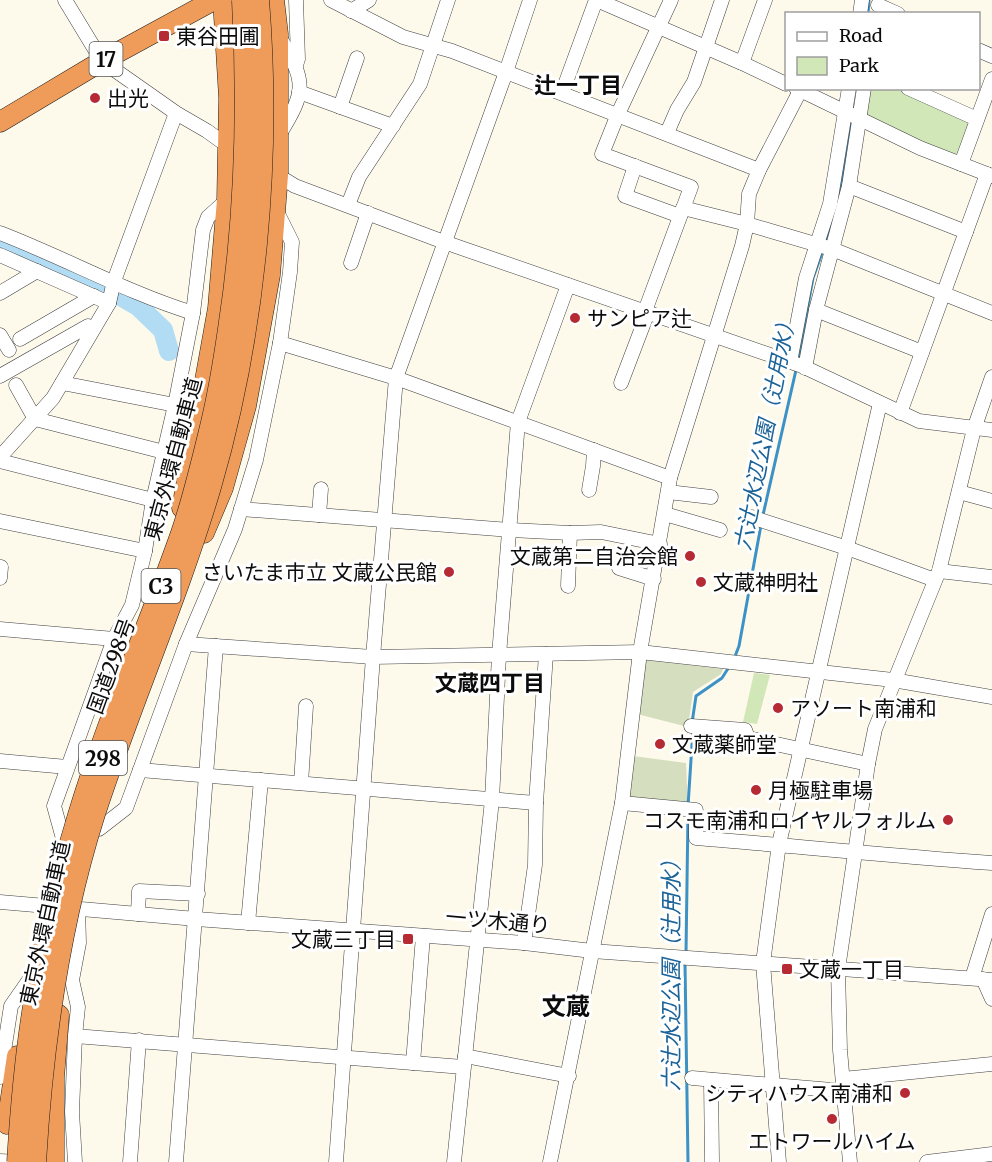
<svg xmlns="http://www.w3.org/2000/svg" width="992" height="1162" viewBox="0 0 992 1162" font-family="Merriweather,'Noto Sans JP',serif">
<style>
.green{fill:#d1e7b7}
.cemetery{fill:#d5debe}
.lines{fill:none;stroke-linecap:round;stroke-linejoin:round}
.stream{stroke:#3c92c7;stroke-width:3}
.river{stroke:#b2dcf3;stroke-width:20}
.minor-casing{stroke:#3f3f3f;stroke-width:15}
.highway-casing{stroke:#1d1d1d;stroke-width:21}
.minor{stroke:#fff;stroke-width:14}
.highway{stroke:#ef9b59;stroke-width:20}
.highway-bridge-casing{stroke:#1d1d1d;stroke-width:21;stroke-linecap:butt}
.highway-bridge{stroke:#ef9b59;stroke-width:20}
.poi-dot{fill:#b62a33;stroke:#fff;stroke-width:2}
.labels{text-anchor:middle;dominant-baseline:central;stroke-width:6;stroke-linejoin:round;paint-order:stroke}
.shield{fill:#fff;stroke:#555;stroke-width:1.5}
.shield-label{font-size:20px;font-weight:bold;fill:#0c0c0c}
.poi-label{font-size:21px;fill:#0c0c0c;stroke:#fff;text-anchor:start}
.street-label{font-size:21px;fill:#0c0c0c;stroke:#fff}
.neighbourhood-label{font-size:22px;font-weight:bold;fill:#0c0c0c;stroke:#fff}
.water-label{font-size:22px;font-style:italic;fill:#1b6398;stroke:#fff}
.quarter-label{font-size:24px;font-weight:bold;fill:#0c0c0c;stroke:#fff}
</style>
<rect width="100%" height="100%" fill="#fefaeb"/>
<g class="green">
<path d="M 869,89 L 897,89 L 969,119 L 971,124 L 960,155 L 954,157 L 865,116 Z"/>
<path d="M 754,673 L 770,675 L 757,724 L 743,722 Z"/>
</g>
<g class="cemetery">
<path d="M 644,660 L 723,669 L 721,674 L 693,692 L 688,727 L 637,714 Z"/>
<path d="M 633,756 L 686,763 L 688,809 L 628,800 Z"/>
</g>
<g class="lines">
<g class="stream">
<path d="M 868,14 L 869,0"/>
<path d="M 838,204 L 852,118"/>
<path d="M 825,244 L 836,210"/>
<path d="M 798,360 L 813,278 L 823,250"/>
<path d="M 763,515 L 796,370"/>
<path d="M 734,659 L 739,646 L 761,525"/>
<path d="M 692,723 L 696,696 L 722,678 L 729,667"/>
<path d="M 688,806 L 693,729"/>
<path d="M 686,953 L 688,813"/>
<path d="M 685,963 L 688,1162"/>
</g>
<path class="river" d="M 0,245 L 36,258 L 119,295 L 138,306 L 163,330 L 169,351"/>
<g class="minor-casing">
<g id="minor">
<path d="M 65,0 L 102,61 L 176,113 L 207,131 L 232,149"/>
<path d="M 331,0 L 403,37 L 452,51 L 759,170"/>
<path d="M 597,0 L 742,63 L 786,84"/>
<path d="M 878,5 L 898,14"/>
<path d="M 351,11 L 369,0"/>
<path d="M 860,14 L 862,0"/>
<path d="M 978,50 L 992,56"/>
<path d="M 742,63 L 765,0"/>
<path d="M 296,65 L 298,59 L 296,0"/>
<path d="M 796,88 L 920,148 L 992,176"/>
<path d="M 908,88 L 977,119"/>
<path d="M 299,92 L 393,126"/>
<path d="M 562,93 L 596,0"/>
<path d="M 340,107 L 357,58"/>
<path d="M 667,133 L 677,110 L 694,82 L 722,0"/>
<path d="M 279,135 C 307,90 306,82 279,36"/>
<path d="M 961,164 L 992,79"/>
<path d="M 635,166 L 625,196 L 680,216"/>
<path d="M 272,172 L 295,186 L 444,242 L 802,366 L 919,421 L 992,430"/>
<path d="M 849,186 L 966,232"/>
<path d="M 348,205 L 359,177 L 420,84 L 448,0"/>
<path d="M 683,208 L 747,224 L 832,249 L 992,313"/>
<path d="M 0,233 C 65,258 128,293 193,313"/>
<path d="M 0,255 L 109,303"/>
<path d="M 351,263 L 368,213"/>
<path d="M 0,293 L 37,271"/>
<path d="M 816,310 L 922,352"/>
<path d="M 645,311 L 691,187 L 602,154 L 618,114 L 671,0"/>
<path d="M 0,335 L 9,350"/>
<path d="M 20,339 L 94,296"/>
<path d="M 280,343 L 396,378 L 670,478"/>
<path d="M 790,362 L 806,278 L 830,204 L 849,88"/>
<path d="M 805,368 L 816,310 L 849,186 L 864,88"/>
<path d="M 0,376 L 88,326 L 93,329"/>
<path d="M 62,383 L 175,405"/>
<path d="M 621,383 L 648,312"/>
<path d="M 16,385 L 35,419 L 164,452"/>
<path d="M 900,413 L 987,174"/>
<path d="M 0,457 L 53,398 L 109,303 L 114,281 L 176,113"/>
<path d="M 0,461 L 153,500"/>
<path d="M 589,490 L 593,466 L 594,450"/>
<path d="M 668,492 L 711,497"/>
<path d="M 959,492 L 992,501"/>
<path d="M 241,509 L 511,530 L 570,533 L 601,532 L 660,544"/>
<path d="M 665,514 L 720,530"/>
<path d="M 319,515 L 321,489"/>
<path d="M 751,517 L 847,548 L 935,580"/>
<path d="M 0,521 L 145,551"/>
<path d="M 619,568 L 654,579"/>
<path d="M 939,571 L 992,577"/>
<path d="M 0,578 L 1,567"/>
<path d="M 568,586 L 570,533"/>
<path d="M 0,629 L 114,639"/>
<path d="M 186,644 L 373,657 L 640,652 L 893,680 L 992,697"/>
<path d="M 691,726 L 745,730 L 748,738 L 868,764"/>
<path d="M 0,761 L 67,767"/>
<path d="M 140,770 L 536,803 L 546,654"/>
<path d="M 301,783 L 306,706"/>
<path d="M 622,803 L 696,810 L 696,838 C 794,846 893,856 992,863"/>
<path d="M 99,829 L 126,808 L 186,644 L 235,529 L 256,460 L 280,343 L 290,272 L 292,242 L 276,210"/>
<path d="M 67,853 L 54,806 L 114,639 L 132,605 L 145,551 L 153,500 L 175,405 L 193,313 L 203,230 L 208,217 L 227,200"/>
<path d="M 0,902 L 196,919 L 524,943 L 592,951 L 992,980"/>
<path d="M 138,914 L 139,891 L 198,894"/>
<path d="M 248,923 L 261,780"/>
<path d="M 524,943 L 535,865 L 536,803"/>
<path d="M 972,978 L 992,914"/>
<path d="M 983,979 L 992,999"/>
<path d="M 75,1036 L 463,1067"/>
<path d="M 465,1056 L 569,1076"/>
<path d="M 413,1063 L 423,936"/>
<path d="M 0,1077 L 11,1006 L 34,973"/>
<path d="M 692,1078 L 844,1091"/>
<path d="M 843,1079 L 992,1064"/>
<path d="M 711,1080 L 712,1162"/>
<path d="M 0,1161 L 18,1162"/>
<path d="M 75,1162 L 72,1112 L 75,1036 L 78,1007 L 72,980 L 79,943 L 78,908"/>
<path d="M 130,1162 L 139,1040"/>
<path d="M 176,1162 L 216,646"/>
<path d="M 336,1162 L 373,657 L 396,378 L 506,72 L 530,0"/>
<path d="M 454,1162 L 492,800 L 499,655 L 518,422 L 568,285"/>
<path d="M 550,1162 L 622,803 L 640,652 L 670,478 L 742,246 L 747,224 L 749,194 L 759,170 L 800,91"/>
<path d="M 779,1162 L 763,963 L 779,844 L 880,403"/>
<path d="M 850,1162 L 840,1050 L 838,969 L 868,764 L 875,729 L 939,571 L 974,429 L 992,377"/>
<path d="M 927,1162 L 992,1154"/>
</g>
</g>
<g class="highway-casing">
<g id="highway">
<path d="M 0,122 L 102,61 L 214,0"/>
<path d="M 182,508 L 218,308 L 227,200 L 229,98 L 223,0"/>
<path d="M 204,533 L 223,488 L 246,406 L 270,275 L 278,175 L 278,34 L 274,0"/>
<path d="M 7,1124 L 17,1056"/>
<path d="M 54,1162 L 54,1078 L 59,1015"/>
</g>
</g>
<use href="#minor" class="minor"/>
<use href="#highway" class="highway"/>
<g class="highway-bridge-casing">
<g id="highway-bridge">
<path d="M 17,1162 C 20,1114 24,1066 31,1019 C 41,950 58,881 78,815 C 107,719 148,627 181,533 C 192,501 200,468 208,435 C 217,400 223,364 228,329 C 245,219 248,111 242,0"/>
<path d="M 36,1162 C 43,1044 59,927 95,814 C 131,704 178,598 211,487 C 256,333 272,160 259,0"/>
</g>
</g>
<use href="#highway-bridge" class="highway-bridge"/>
</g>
<g class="poi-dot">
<rect x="158" y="30" width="12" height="12" rx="3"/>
<circle cx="95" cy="98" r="6"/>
<circle cx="575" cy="318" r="6"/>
<circle cx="690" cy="556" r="6"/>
<circle cx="449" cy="572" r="6"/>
<circle cx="701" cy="582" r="6"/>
<circle cx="778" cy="708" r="6"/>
<circle cx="660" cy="744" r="6"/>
<circle cx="756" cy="790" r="6"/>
<circle cx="948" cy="820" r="6"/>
<rect x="402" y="933" width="12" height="12" rx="3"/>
<rect x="781" y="963" width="12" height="12" rx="3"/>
<circle cx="905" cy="1093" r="6"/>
<circle cx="832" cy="1119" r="6"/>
</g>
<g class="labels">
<g class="shield">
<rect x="89.5" y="42" width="33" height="34" rx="4.5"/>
<rect x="141.5" y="569" width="39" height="34" rx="4.5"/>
<rect x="79" y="741" width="48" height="34" rx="4.5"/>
</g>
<g class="shield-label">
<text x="106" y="59">17</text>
<text x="161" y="586">C3</text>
<text x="103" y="758">298</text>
</g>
<g class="poi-label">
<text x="176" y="36">東谷田圃</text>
<text x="107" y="98">出光</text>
<text x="587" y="318">サンピア辻</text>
<text x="678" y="556" text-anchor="end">文蔵第二自治会館</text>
<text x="437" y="572" text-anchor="end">さいたま市立 文蔵公民館</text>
<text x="713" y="582">文蔵神明社</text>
<text x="790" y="708">アソート南浦和</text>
<text x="672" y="744">文蔵薬師堂</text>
<text x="768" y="790">月極駐車場</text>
<text x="936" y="820" text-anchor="end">コスモ南浦和ロイヤルフォルム</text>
<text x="396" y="939" text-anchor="end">文蔵三丁目</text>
<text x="799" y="969">文蔵一丁目</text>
<text x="893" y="1093" text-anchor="end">シティハウス南浦和</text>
<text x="832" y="1141" text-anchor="middle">エトワールハイム</text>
</g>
<g class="street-label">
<text transform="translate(173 459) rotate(-75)">東京外環自動車道</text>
<text transform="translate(111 666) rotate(-70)">国道298号</text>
<text transform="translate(498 921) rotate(5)">一ツ木通り</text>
<text transform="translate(45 923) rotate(-78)">東京外環自動車道</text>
</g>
<g class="neighbourhood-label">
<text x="578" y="85">辻一丁目</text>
<text x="490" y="683">文蔵四丁目</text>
</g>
<g class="water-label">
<text transform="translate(765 431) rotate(-79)">六辻水辺公園（辻用水）</text>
<text transform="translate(671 970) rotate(-90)">六辻水辺公園（辻用水）</text>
</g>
<g class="quarter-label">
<text x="566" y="1006">文蔵</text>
</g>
</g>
<rect x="785" y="12" width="195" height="78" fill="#ffffff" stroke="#9e9e9e" stroke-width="1.5"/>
<rect x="797" y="32" width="30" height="9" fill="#ffffff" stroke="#9e9e9e" stroke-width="1.5"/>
<text x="839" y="42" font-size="18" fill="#0c0c0c">Road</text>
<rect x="797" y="57" width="30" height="18" fill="#d1e7b7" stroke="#9e9e9e" stroke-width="1.5"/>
<text x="839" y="72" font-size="18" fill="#0c0c0c">Park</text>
</svg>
